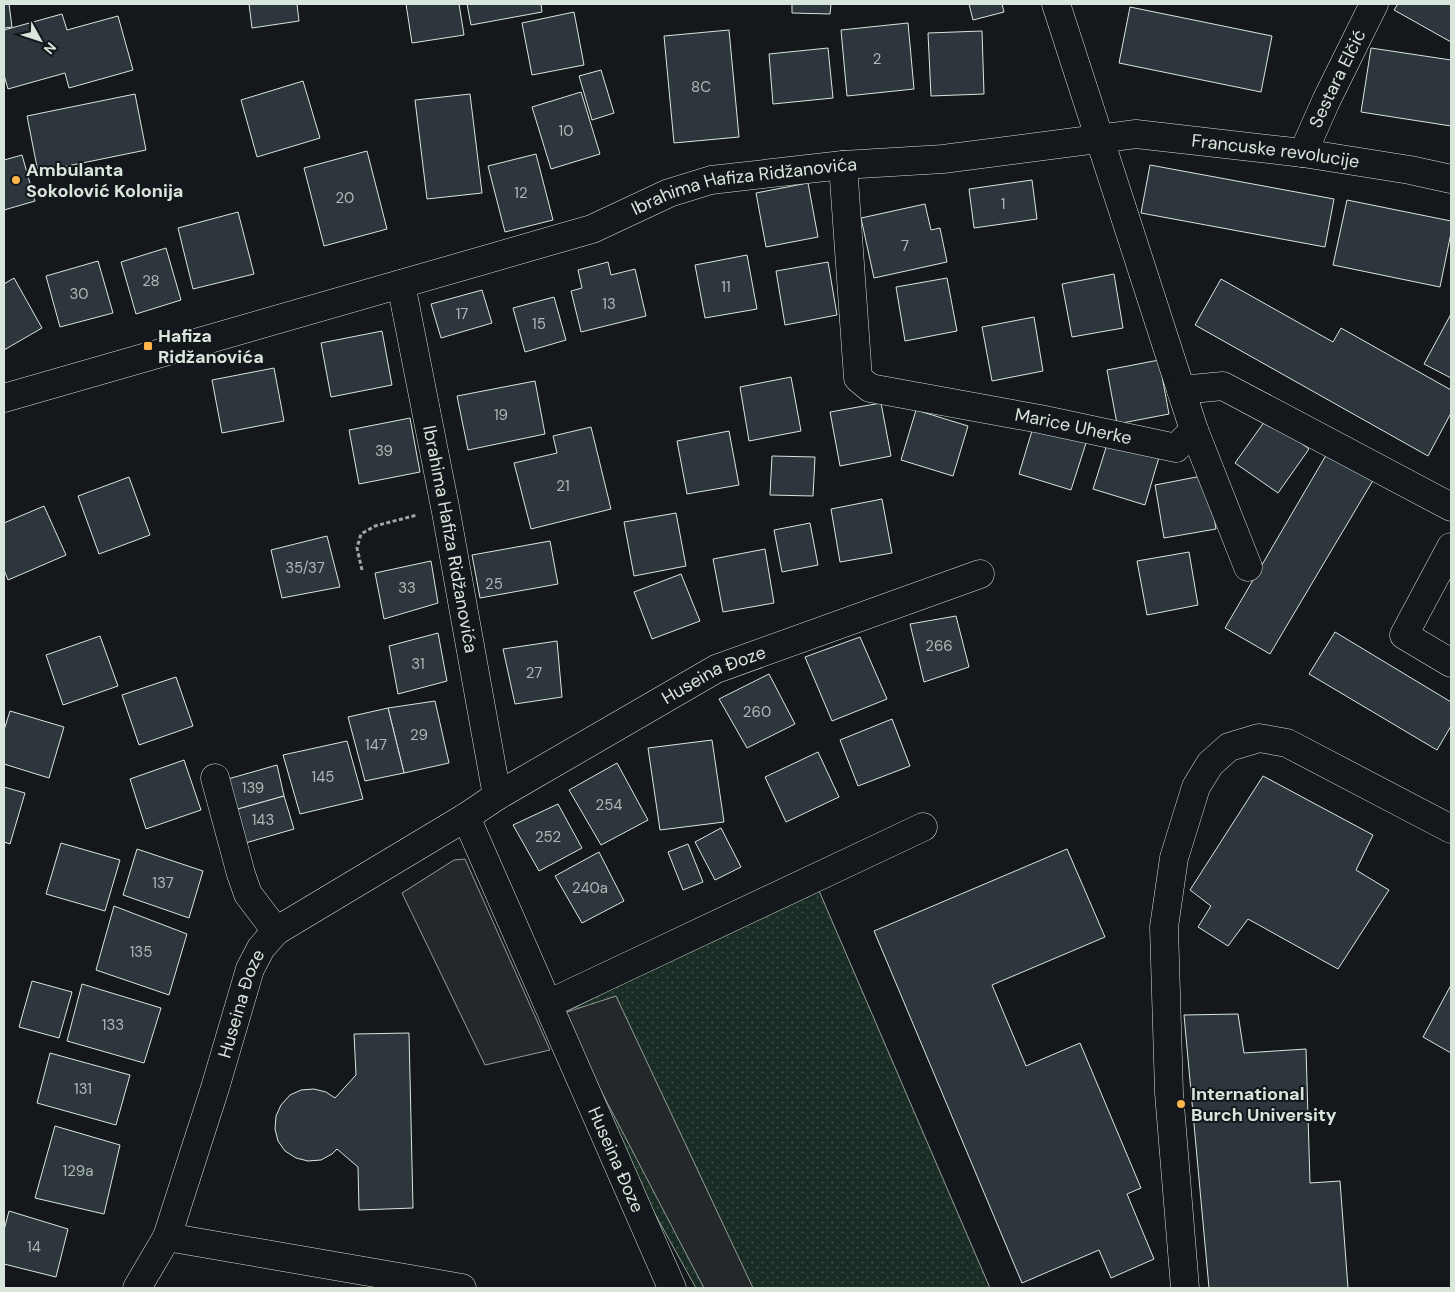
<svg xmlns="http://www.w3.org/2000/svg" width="1455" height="1292" viewBox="0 0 1455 1292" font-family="'DM Sans',sans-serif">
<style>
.grass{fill:url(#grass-dots);stroke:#939e99}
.parking{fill:#24282b;stroke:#939e99}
.building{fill:#2c363c;stroke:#d8e6dc}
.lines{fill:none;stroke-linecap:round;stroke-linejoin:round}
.minor-casing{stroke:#d8e6dc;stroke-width:29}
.path{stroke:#9da8a2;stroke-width:3;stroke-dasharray:4 2.5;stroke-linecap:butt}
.minor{stroke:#14181c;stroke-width:28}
.poi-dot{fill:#ffb74d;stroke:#14181c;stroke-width:2}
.labels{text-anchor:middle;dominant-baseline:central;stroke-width:4;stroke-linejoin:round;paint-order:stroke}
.number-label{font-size:15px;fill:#adbab4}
.street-label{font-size:18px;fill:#d8e6dc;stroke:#14181c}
.poi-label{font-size:18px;font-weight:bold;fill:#d8e6dc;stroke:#14181c;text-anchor:start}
</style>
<defs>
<pattern id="grass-dots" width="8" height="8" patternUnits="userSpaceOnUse" patternTransform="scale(1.25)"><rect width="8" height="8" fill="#1a2d24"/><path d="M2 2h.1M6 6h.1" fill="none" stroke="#3b4b43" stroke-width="1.8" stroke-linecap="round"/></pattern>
</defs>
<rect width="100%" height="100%" fill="#14181c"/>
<path class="grass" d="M 817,886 L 832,921 L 990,1288 L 696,1288 L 548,1021 Z"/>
<g class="parking">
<path d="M 465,859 L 550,1050 L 485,1065 L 402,893 L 454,860 Z"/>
<path d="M 616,996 L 753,1288 L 704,1288 L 561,1014 Z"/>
</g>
<g class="building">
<path d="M 4,4 L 9,4 L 12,27 L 4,28 Z"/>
<path d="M 249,4 L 297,4 L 299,21 L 252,28 Z"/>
<path d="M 406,4 L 459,4 L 464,35 L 412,43 Z"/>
<path d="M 467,4 L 541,4 L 542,12 L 471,25 Z"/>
<path d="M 792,4 L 831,4 L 830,14 L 792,13 Z"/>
<path d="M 969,4 L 1002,4 L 1004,12 L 973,20 Z"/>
<path d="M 1398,4 L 1451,4 L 1451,42 L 1394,10 Z"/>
<path d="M 1130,7 L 1272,36 L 1261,92 L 1119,63 Z"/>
<path d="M 574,12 L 584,65 L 532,75 L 522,23 Z"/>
<path d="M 62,14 L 67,30 L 118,16 L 133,70 L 69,88 L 65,73 L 8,89 L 4,75 L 4,30 Z"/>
<path d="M 908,23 L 914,89 L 847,96 L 841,30 Z"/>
<path d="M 729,30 L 739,137 L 674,143 L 664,36 Z"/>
<path d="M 982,31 L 984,94 L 931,96 L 928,33 Z"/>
<path d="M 828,48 L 833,98 L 773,104 L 769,54 Z"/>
<path d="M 1371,48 L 1451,60 L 1451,126 L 1361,112 Z"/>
<path d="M 601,70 L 614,113 L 592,120 L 579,76 Z"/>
<path d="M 303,81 L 320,138 L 257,157 L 241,100 Z"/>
<path d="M 581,92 L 600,154 L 551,169 L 532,107 Z"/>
<path d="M 135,94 L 146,150 L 38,172 L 27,116 Z"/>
<path d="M 470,94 L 482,193 L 427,199 L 415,100 Z"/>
<path d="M 367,151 L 387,229 L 324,246 L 304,168 Z"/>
<path d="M 536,154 L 553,220 L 505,232 L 488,166 Z"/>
<path d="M 22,155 L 35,201 L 4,210 L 4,160 Z"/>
<path d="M 1150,165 L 1334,199 L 1325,247 L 1141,213 Z"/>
<path d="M 1032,180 L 1037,219 L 974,228 L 969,189 Z"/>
<path d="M 808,183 L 818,237 L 766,247 L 756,193 Z"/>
<path d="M 1347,200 L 1451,221 L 1451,233 L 1440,287 L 1333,265 Z"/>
<path d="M 925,204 L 931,230 L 940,228 L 947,262 L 874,278 L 861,218 Z"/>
<path d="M 238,212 L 254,274 L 193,289 L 178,228 Z"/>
<path d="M 166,248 L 181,300 L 136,314 L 121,262 Z"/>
<path d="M 747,255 L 757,309 L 705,318 L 695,265 Z"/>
<path d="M 98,261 L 113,313 L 60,327 L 46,276 Z"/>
<path d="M 608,262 L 611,275 L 635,269 L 646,316 L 581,332 L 571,291 L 582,288 L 578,270 Z"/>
<path d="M 828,262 L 837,315 L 785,325 L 776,271 Z"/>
<path d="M 1114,274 L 1123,328 L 1072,337 L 1062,284 Z"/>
<path d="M 14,278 L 42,328 L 4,350 L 4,284 Z"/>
<path d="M 947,278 L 957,331 L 905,341 L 896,287 Z"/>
<path d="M 1221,279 L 1333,342 L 1341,328 L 1451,390 L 1451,413 L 1428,456 L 1195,325 Z"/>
<path d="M 482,290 L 492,323 L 441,338 L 431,304 Z"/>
<path d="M 554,297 L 566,340 L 525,352 L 513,308 Z"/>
<path d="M 1451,314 L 1451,378 L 1424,364 Z"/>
<path d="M 1034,317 L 1043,371 L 992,381 L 982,327 Z"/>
<path d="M 382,331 L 392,385 L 331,397 L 321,343 Z"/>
<path d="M 1159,360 L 1169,414 L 1117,424 L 1107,370 Z"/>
<path d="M 274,368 L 284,421 L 222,433 L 212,380 Z"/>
<path d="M 791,377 L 801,431 L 749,441 L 740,387 Z"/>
<path d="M 535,381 L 545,434 L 468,450 L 457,396 Z"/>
<path d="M 881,403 L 891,456 L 840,466 L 830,412 Z"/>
<path d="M 916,410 L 968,426 L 953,476 L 901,460 Z"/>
<path d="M 410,418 L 420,472 L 359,484 L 349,430 Z"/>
<path d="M 1267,418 L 1309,449 L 1278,493 L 1235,463 Z"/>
<path d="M 1034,424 L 1087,440 L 1071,490 L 1019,474 Z"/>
<path d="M 591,427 L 611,509 L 531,529 L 514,463 L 557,453 L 553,436 Z"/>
<path d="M 729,431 L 739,485 L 687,494 L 677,441 Z"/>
<path d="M 1109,438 L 1160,454 L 1145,505 L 1093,489 Z"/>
<path d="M 1332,445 L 1378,472 L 1270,654 L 1225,628 Z"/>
<path d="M 772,456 L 815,457 L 813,496 L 770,495 Z"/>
<path d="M 1207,475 L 1216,529 L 1164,538 L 1155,485 Z"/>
<path d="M 129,477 L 150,535 L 99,554 L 78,496 Z"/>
<path d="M 882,499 L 892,553 L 840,562 L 831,509 Z"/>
<path d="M 44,506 L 66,555 L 8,580 L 4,570 L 4,523 Z"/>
<path d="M 676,513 L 686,566 L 634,576 L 624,522 Z"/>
<path d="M 810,523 L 818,565 L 782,572 L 774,530 Z"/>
<path d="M 327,536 L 340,587 L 282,598 L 271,550 Z"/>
<path d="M 550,541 L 558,584 L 480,598 L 472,555 Z"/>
<path d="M 765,549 L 774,603 L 723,612 L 713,559 Z"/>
<path d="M 1189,552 L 1198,605 L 1147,615 L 1137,561 Z"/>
<path d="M 431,561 L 438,603 L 384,619 L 375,573 Z"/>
<path d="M 681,574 L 700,621 L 652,639 L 634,592 Z"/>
<path d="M 956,616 L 969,667 L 924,682 L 910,624 Z"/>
<path d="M 1335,632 L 1451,702 L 1451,726 L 1437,750 L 1309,674 Z"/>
<path d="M 438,633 L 447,681 L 398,694 L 389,646 Z"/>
<path d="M 100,636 L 118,686 L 63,705 L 46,655 Z"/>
<path d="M 860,637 L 887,699 L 832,721 L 805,657 Z"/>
<path d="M 557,641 L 562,697 L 515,704 L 503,649 Z"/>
<path d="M 769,674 L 795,724 L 747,748 L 719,699 Z"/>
<path d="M 176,677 L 193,726 L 139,745 L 122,695 Z"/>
<path d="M 435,701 L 449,763 L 404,773 L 388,708 Z"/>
<path d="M 388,708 L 404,773 L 365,781 L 348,717 Z"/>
<path d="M 10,711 L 64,727 L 49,778 L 4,764 L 4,730 Z"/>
<path d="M 892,719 L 910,766 L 858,786 L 840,740 Z"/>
<path d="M 712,740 L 724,822 L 660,830 L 648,748 Z"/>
<path d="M 347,741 L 363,799 L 300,814 L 283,755 Z"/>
<path d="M 818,752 L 839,797 L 786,822 L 765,777 Z"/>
<path d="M 184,760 L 201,810 L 146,829 L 130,779 Z"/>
<path d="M 617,763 L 648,820 L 601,845 L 569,790 Z"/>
<path d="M 277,765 L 284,796 L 231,811 L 221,781 Z"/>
<path d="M 1263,776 L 1373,835 L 1356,870 L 1389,890 L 1338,969 L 1248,919 L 1228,946 L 1198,927 L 1211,906 L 1190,890 Z"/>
<path d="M 4,787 L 25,793 L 10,844 L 4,842 Z"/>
<path d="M 284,796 L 294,829 L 242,844 L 231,811 Z"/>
<path d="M 558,804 L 582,848 L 539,871 L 513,825 Z"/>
<path d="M 721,828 L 741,867 L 715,880 L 695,842 Z"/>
<path d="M 61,843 L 120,860 L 105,911 L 46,894 Z"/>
<path d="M 688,844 L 703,882 L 683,890 L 668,852 Z"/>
<path d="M 137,849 L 203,871 L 189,918 L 123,895 Z"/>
<path d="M 1067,849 L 1105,937 L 992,985 L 1026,1066 L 1080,1043 L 1141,1188 L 1127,1194 L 1154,1259 L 1111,1278 L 1099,1250 L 1022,1283 L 874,931 Z"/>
<path d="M 599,852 L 624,901 L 582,923 L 555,876 Z"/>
<path d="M 114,906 L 187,934 L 169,995 L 96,970 Z"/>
<path d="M 32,981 L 72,992 L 59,1038 L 19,1027 Z"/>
<path d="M 82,984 L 161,1008 L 144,1063 L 67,1041 Z"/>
<path d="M 1451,985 L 1451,1053 L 1423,1037 Z"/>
<path d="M 1238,1014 L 1244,1053 L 1306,1049 L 1310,1183 L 1340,1181 L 1348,1288 L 1209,1288 L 1184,1015 Z"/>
<path d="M 409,1033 L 413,1208 L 359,1210 L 358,1167 L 337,1149 L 332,1154 L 321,1160 L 308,1161 L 296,1158 L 285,1151 L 278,1141 L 275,1129 L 276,1116 L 281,1105 L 290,1095 L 301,1090 L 314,1089 L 326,1092 L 335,1098 L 356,1075 L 354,1034 Z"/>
<path d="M 50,1053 L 130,1075 L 116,1125 L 37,1103 Z"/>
<path d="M 55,1126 L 120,1145 L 104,1214 L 35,1198 Z"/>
<path d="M 9,1211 L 68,1229 L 56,1277 L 4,1264 L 4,1230 Z"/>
</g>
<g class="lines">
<g class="minor-casing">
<g id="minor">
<path d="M 1056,4 L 1194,430 L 1248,567"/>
<path id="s1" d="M 1303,153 L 1326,101 L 1374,4"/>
<path id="s2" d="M 843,165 L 858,378 L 870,388 L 1040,419 L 1176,448 L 1194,430"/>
<path id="s3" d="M 401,284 L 446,512 L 497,796"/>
<path d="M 1181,390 L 1223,386 L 1451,507"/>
<path id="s4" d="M 4,398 L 592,229 L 669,193 L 711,180 L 843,165 L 943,159 L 1136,134 L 1303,153 L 1410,170 L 1451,179"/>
<path d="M 1451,547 L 1404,635 L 1451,663"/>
<path d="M 215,778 L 241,874 L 248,894 L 276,931"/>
<path id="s5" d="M 466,817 L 672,1288"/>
<path d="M 548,1004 L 923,827"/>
<path d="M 167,1237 L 462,1288"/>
<path id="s6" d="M 137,1288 L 167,1237 L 215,1088 L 250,969 L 261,948 L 276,931 L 466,817 L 497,796 L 716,669 L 980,574"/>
<path d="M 1185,1288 L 1169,1093 L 1164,927 L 1174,858 L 1196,787 L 1210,764 L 1229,747 L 1259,738 L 1287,743 L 1451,829"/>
</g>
</g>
<path class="path" d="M 362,570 L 357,548 L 361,534 L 375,526 L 417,515"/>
<use href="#minor" class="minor"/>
</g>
<g class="poi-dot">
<circle cx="16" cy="180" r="5"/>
<rect x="143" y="341" width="10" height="10" rx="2.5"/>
<circle cx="1181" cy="1104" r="5"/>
</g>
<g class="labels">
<g class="number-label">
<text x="877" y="59">2</text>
<text x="701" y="87">8C</text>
<text x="566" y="131">10</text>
<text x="521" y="193">12</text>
<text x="345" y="198">20</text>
<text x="1003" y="204">1</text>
<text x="905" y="246">7</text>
<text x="151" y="281">28</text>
<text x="726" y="287">11</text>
<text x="79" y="294">30</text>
<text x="609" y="304">13</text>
<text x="462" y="314">17</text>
<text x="539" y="324">15</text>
<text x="501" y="415">19</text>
<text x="384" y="451">39</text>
<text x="563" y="486">21</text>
<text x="305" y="568">35/37</text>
<text x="494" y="584">25</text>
<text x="407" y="588">33</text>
<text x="939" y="646">266</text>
<text x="418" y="664">31</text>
<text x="534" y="673">27</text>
<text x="757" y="712">260</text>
<text x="419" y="735">29</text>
<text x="376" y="745">147</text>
<text x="323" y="777">145</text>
<text x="253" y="788">139</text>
<text x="609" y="805">254</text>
<text x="263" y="820">143</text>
<text x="548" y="837">252</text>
<text x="163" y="883">137</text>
<text x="590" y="888">240a</text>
<text x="141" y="952">135</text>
<text x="113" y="1025">133</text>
<text x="83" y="1089">131</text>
<text x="78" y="1171">129a</text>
<text x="34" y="1247">14</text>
</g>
<g class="street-label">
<text stroke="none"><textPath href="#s1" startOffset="82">Sestara Elčić</textPath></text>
<text stroke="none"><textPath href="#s4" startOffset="1309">Francuske revolucije</textPath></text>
<text stroke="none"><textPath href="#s4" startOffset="772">Ibrahima Hafiza Ridžanovića</textPath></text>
<text stroke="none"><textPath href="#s2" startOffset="436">Marice Uherke</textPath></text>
<text stroke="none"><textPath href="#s3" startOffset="260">Ibrahima Hafiza Ridžanovića</textPath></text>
<text stroke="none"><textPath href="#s6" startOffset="894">Huseina Đoze</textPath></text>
<text stroke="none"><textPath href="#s6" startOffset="304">Huseina Đoze</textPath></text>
<text stroke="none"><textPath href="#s5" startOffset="374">Huseina Đoze</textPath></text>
</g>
<g class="poi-label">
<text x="26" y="170">Ambulanta<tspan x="26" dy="21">Sokolović Kolonija</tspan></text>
<text x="158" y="336">Hafiza<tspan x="158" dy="21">Ridžanovića</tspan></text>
<text x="1191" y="1094">International<tspan x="1191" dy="21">Burch University</tspan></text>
</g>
</g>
<rect width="1455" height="1292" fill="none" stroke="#d8e6dc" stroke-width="10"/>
<g transform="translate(40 40) rotate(130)" stroke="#14181c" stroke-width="4" paint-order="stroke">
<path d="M0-4L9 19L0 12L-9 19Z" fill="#d8e6dc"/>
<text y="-8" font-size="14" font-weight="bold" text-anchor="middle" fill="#d8e6dc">N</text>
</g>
</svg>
